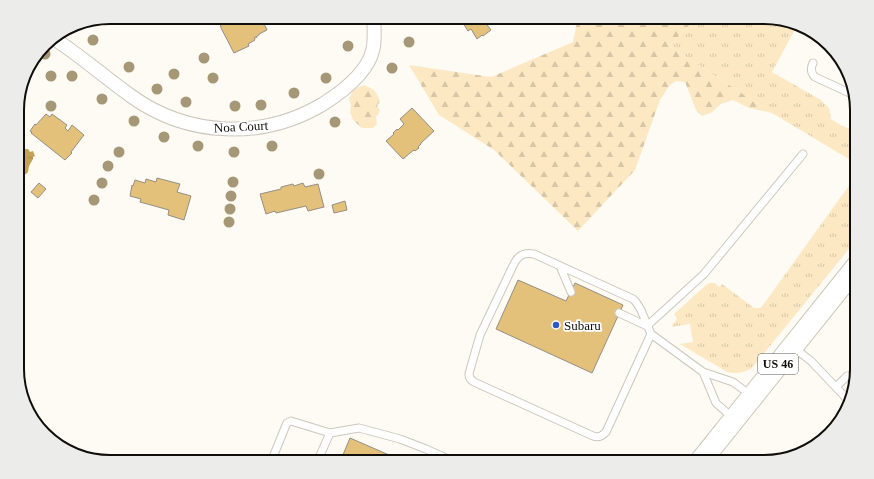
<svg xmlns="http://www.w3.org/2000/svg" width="874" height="479" viewBox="0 0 874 479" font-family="Georgia,serif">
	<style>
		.grass { fill: url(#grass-tufts) }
		.forest { fill: url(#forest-firs) }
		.water { fill: url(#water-ripples) }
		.building { fill: #e3c17a; stroke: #948f85 }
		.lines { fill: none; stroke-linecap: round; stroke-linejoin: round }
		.service-casing { stroke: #ccc7bd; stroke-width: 9 }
		.minor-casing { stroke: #ccc7bd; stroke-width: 15 }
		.primary-casing { stroke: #ccc7bd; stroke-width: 23 }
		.path { stroke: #a8a6a0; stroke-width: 2.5; stroke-dasharray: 1 3; stroke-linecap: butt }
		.service { stroke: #fff; stroke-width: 7 }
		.minor { stroke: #fff; stroke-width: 13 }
		.primary { stroke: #fff; stroke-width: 21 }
		.tree { fill: #a69877 }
		.poi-dot { fill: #2e57c7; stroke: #fff; stroke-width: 1.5 }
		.labels { text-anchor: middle; stroke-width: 3.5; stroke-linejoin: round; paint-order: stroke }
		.shield { fill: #fff; stroke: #585654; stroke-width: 1 }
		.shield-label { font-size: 12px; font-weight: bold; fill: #100e0b }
		.street-label { font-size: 13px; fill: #100e0b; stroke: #fff }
		.poi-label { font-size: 13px; fill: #100e0b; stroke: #fff; text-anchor: start }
		.rim { fill: none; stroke: #100e0b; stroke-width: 2 }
	</style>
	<defs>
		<pattern id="grass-tufts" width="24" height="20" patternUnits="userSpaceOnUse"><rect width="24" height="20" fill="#fce9c4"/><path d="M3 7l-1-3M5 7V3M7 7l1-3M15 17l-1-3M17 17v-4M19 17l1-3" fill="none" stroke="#d7c7a7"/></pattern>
		<pattern id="forest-firs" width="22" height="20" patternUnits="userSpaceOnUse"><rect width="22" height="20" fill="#fce9c4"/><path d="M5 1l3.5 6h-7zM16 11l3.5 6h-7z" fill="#d7c7a7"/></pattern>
		<pattern id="water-ripples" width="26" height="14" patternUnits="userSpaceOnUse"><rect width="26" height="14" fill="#c2a15b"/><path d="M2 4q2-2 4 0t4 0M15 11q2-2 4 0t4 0" fill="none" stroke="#a6894e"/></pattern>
	</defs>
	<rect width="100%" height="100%" fill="#fefbf4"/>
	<path class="grass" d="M697,17H764L797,26L772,72L821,100L829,108L831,119L842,126L857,131V164L772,113L669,46Z
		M853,180H857V239L752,368C744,373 735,374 727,372L680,344L693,342L690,324L671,327L677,319L674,314L706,285L710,283H715L719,287L722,284L754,308H760L763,305Z"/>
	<path class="forest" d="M578,17H697L669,46L772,113L749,108L733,100L721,104L711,113L702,116L696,110L685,82L676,81L669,86L660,100L635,170L578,231L494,150L439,115L409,65L491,77L573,42Z
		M364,85C374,89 376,91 380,101L377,106L380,110L378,115L376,116L377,124L373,128H362L353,120L350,112L351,106L349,99L352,92L357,88Z"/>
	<path class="water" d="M25,149H28L30,152L33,151L35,156L33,157V159L29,166L28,172L26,174L21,175C15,169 18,166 21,160V153Z"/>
	<path class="building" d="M234,17L235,18L237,17H261L267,30L259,34V35L254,38L255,40L248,44L249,46L234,53L221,28V27L220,24Z
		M457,17H486L487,19L484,21L491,30L483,36L482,35L477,39L471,29L468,31L463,23L461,24Z
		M412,108L434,131L421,143V144L418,147L419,148L415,151L414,150L410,153L403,159L386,141L394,134L393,133L397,129L398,130L404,124L400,119Z
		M46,114L50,117L52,114L67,125L65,128L68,131L72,125L84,135L71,152L72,153L65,160L31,133L32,132L30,131L35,124L36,125Z
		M157,178L180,184L177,192L191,196L184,220L168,215L169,210L140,202L141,199L130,196L132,185L133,186L135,180L145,183L146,179L156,182Z
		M39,183L46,189L38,198L31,192Z
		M303,183L305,187L318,184L324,207L308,211L306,206L276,213L275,211L266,214L260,194L281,189V187L293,184L294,186Z
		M345,201L347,210L334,213L332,205Z
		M518,280L566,301L575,283L623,305L592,373L496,329Z
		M350,438L396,458L394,462H340Z"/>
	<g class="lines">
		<defs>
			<path id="service" d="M813,63C810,69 811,73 815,77L854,95
				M560,266L571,292
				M619,313L647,326L704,274L803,154
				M651,334L606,432C602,436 599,438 593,436L474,382C469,379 468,375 470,370L480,335L511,270C516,259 520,251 534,254L633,299L636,302L641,310L651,334L703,372L733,382L752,396
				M793,347L811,361L849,401
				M703,372L716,403L733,418
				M836,387L847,376
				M271,462L286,425L287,423L291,421L330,433L359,428L400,439L426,449L455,462
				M317,462L330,433"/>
			<path id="minor" d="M53,38C80,55 104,77 131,96C188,137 263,140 323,104C342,92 368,73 373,49C375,40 374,30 374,22"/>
			<path id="primary" d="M700,462L857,266"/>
		</defs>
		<use href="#service" class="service-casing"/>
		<use href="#minor" class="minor-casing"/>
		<use href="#primary" class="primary-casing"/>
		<path class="path" d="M256,37L257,39"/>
		<use href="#service" class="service"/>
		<use href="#minor" class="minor"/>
		<use href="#primary" class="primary"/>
	</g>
	<g class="tree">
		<circle cx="93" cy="40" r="5.5"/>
		<circle cx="409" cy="42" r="5.5"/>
		<circle cx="348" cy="46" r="5.5"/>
		<circle cx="45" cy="54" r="5.5"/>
		<circle cx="204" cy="58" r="5.5"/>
		<circle cx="129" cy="67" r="5.5"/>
		<circle cx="392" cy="68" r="5.5"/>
		<circle cx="174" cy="74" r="5.5"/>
		<circle cx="51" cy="76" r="5.5"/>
		<circle cx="72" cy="76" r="5.5"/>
		<circle cx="213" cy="78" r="5.5"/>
		<circle cx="326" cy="78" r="5.5"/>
		<circle cx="157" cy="89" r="5.5"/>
		<circle cx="294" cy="93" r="5.5"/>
		<circle cx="102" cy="99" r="5.5"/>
		<circle cx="186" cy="102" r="5.5"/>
		<circle cx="261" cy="105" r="5.5"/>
		<circle cx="51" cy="106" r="5.5"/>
		<circle cx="235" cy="106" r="5.5"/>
		<circle cx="134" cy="121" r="5.5"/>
		<circle cx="335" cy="122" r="5.5"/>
		<circle cx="164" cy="137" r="5.5"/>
		<circle cx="198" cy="146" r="5.5"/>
		<circle cx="272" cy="146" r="5.5"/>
		<circle cx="119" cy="152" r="5.5"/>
		<circle cx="234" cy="152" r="5.5"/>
		<circle cx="108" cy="166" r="5.5"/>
		<circle cx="319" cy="174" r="5.5"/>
		<circle cx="233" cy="182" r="5.5"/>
		<circle cx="102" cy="183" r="5.5"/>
		<circle cx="231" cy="196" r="5.5"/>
		<circle cx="94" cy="200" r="5.5"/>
		<circle cx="230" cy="209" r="5.5"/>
		<circle cx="229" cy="222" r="5.5"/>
	</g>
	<circle class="poi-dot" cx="556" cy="325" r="4"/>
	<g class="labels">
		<rect class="shield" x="758" y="354" width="40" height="20" rx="3"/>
		<g class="shield-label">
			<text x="778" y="368">US 46</text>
		</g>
		<g class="street-label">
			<text transform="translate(241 126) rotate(-3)" y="5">Noa Court</text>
		</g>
		<g class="poi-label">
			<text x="564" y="330">Subaru</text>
		</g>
	</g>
	<path d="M0 0H874V479H0ZM110 24H764A86 86 0 0 1 850 110V369A86 86 0 0 1 764 455H110A86 86 0 0 1 24 369V110A86 86 0 0 1 110 24Z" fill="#ececeb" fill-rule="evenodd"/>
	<path class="rim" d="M110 24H764A86 86 0 0 1 850 110V369A86 86 0 0 1 764 455H110A86 86 0 0 1 24 369V110A86 86 0 0 1 110 24Z"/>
</svg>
